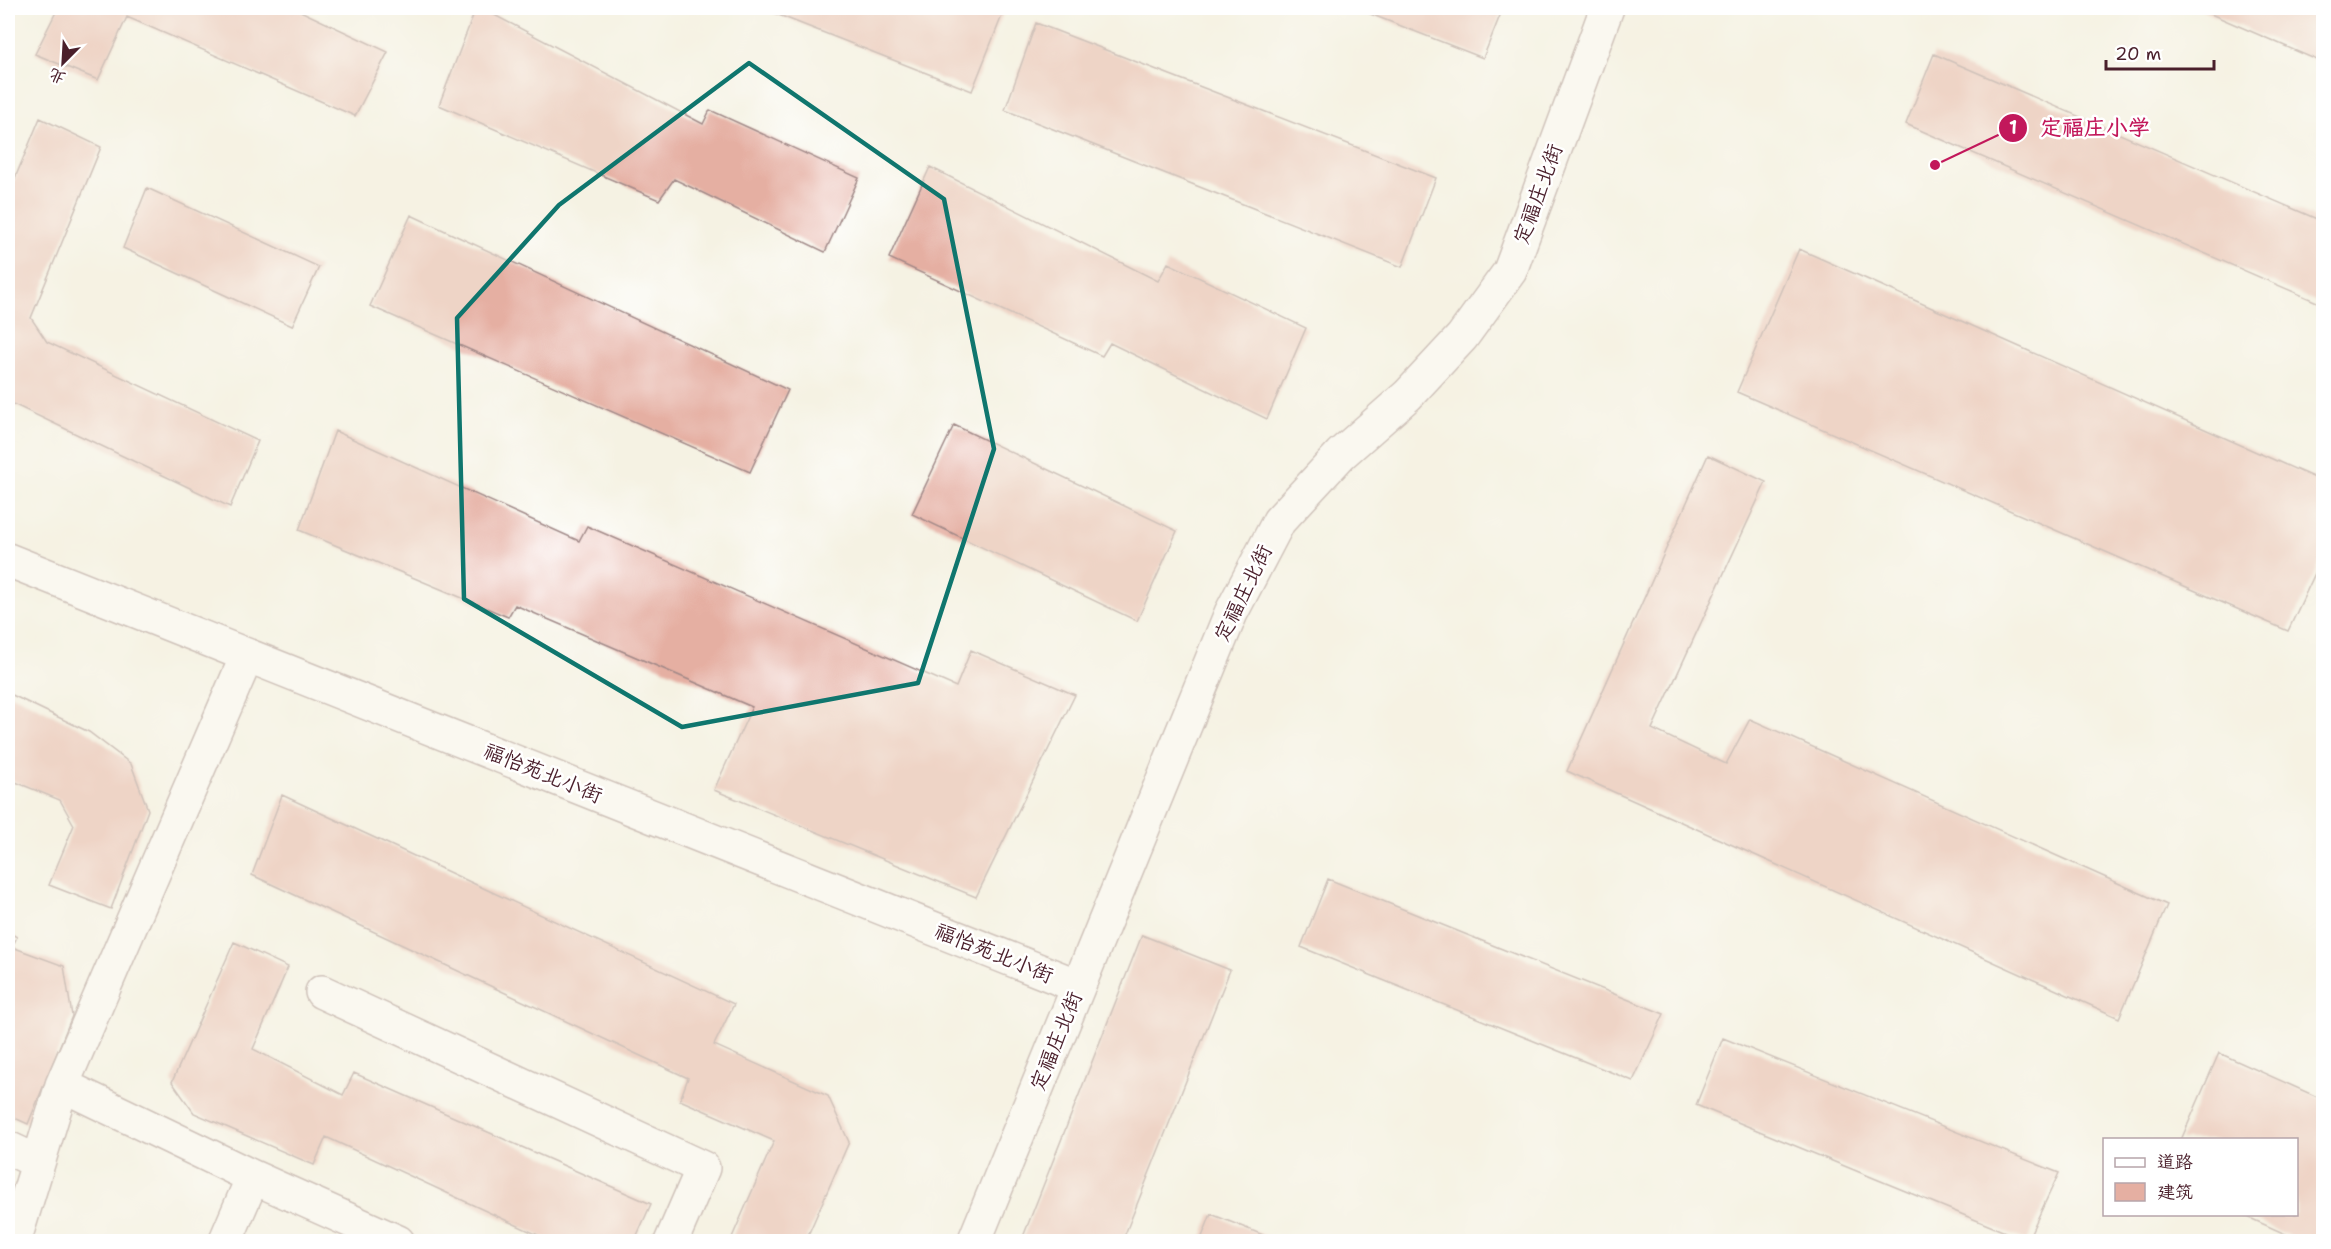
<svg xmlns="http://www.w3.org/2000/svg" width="2331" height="1249" viewBox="0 0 2331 1249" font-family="'Shantell Sans','LXGW WenKai TC',sans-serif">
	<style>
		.building { fill: #e5afa2 }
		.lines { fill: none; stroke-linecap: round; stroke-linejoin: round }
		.minor-casing { stroke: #a08887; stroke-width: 36 }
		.minor { stroke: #fff; stroke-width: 33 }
		.marked { fill: none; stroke: #0f766e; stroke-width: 4.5; stroke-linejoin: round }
		.labels { text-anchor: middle; stroke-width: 5; stroke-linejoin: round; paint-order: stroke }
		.street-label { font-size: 21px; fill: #4a1f2b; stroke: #fff }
		.leader { fill: none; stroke: #c2185b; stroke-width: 2 }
		.callout-dot { fill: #c2185b; stroke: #fff; stroke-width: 2 }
		.mark-label { font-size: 18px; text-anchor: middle; font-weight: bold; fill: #fff }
		.callout-label { font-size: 22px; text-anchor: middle; font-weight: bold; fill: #c2185b; stroke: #fff; stroke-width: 5; stroke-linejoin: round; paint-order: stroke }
	</style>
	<rect width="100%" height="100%" fill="#fff"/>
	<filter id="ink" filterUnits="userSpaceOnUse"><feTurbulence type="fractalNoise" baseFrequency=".0167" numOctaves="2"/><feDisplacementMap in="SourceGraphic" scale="12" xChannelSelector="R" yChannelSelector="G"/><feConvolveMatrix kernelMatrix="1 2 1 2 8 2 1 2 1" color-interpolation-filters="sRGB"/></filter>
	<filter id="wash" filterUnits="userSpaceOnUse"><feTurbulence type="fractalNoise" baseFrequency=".008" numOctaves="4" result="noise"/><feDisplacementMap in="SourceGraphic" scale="24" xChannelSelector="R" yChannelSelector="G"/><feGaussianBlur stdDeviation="1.35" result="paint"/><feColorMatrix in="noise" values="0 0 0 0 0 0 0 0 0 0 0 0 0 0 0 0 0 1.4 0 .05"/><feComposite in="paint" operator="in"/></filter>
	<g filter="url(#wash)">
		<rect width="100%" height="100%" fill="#f5f2e3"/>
		<g id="blocks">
			<path class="building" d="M58,8H294L388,52L355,116L127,17L98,80L35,54Z
				M476,8H481L703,124L710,110L859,178L825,252L674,179L659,200L439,105Z
				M761,8H1005L972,91Z
				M1355,8H1503L1483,58Z
				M2197,8H2324V63Z
				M1036,23L1436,178L1402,267L1005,110Z
				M1934,54L2324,222V305L1906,124Z
				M40,118L101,147L31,318L47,342L258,441L230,507L13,404L8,391V195Z
				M930,167L1158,281L1168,263L1306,328L1267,419L1110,343L1102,356L889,258Z
				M147,188L319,267L292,326L123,248Z
				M411,215L788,390L750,472L370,306Z
				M1799,249L2324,482V554L2288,631L1737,392Z
				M954,425L1177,531L1137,621L912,514Z
				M335,431L579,541L587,526L956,687L971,650L1075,695L976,897L714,790L752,707L515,605L508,617L299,530Z
				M1708,455L1766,482L1652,729L1726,764L1750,719L2167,905L2119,1018L1567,771Z
				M8,693L89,732L131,764L148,810L111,909L49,885L74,825L60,800L8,779Z
				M282,795L734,1004L714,1045L828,1096L849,1142L805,1242H730L774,1141L680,1100L688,1078L252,875Z
				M1328,879L1664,1014L1633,1081L1301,947Z
				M8,932L17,937L12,947L64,966L72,1016L28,1124L8,1115Z
				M1142,935L1230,970L1122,1242H1021Z
				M234,942L288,967L253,1049L343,1095L354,1073L651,1204L634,1242H553L326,1137L314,1165L194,1113L172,1082Z
				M1723,1038L2059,1173L2027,1241L1696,1105Z
				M2219,1053L2324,1100L2323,1242H2303L2241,1214H2296V1140H2181Z
				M1211,1214L1278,1241V1242H1200Z"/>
		</g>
	</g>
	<g filter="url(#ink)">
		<use href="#blocks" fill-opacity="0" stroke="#a08887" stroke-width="1.5"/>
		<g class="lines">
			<defs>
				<path id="minor" d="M8,560L1078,986
					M322,992L703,1168L671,1242
					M62,1085L253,1177L225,1242
					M8,1148L38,1162
					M253,1177L398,1242
					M14,1242L62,1085L247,656
					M974,1242L1231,613L1279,521L1341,454L1408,395L1462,337L1510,271L1607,8"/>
			</defs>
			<use href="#minor" class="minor-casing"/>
			<use href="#minor" class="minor"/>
		</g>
	</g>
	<path d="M0 0H2331V1249H0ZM749,63L944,199L994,449L918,683L682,727L464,599L457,318L559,205Z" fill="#f5f2e3" fill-opacity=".55" fill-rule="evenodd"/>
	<path class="marked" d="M749,63L944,199L994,449L918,683L682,727L464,599L457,318L559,205Z"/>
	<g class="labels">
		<g class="street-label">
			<text transform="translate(1538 194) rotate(-70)" y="7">定福庄北街</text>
			<text transform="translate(1243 593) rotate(-64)" y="7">定福庄北街</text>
			<text transform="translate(543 773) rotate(22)" y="7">福怡苑北小街</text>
			<text transform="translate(994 953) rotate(22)" y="7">福怡苑北小街</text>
			<text transform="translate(1056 1041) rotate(-68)" y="7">定福庄北街</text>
		</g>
	</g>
	<path class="leader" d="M1935 165L2013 128"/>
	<g class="callout-dot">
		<circle cx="1935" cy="165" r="6"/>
		<circle cx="2013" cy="128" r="15"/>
	</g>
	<g class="mark-label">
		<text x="2013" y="134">1</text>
	</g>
	<g class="callout-label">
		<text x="2095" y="135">定福庄小学</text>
	</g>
	<rect width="2331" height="1249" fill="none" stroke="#fff" stroke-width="30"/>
	<rect x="2103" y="1138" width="195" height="78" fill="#ffffff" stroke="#b7a5aa" stroke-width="1.5"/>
	<rect x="2115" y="1158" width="30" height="9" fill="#ffffff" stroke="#b7a5aa" stroke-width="1.5"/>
	<text x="2157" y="1168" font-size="18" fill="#4a1f2b">道路</text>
	<rect x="2115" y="1183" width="30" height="18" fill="#e5afa2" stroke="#b7a5aa" stroke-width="1.5"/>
	<text x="2157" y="1198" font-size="18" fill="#4a1f2b">建筑</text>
	<g transform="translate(63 63) rotate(204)" stroke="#ffffff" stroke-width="4.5" paint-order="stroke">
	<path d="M0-4.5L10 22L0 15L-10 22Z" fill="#4a1f2b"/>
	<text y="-9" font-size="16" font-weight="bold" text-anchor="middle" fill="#4a1f2b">北</text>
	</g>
	<path d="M2106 60v9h108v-9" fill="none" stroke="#4a1f2b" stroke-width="3"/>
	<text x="2115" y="60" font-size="18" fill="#4a1f2b" stroke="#ffffff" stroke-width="4.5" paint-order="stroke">20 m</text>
</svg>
